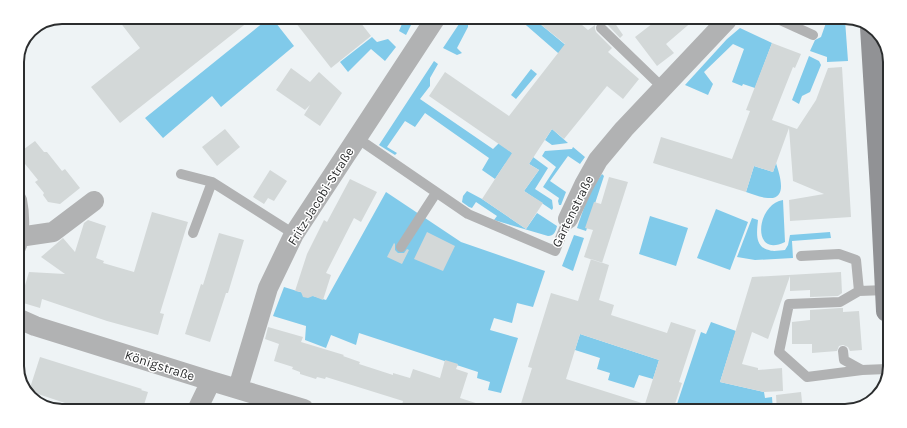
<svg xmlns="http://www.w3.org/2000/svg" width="907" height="428" viewBox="0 0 907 428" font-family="Karla,sans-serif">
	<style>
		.green { fill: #80caea }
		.building { fill: #d3d8d8; fill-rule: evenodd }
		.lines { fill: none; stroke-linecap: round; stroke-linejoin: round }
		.service { stroke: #b1b2b3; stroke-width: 10 }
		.minor { stroke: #b1b2b3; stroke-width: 20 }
		.secondary { stroke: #919295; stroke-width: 22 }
		.labels { text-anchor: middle; stroke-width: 3; stroke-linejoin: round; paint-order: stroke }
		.street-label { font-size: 13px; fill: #2b2d2e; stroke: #fff }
		.rim { fill: none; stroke: #2b2d2e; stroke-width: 2 }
	</style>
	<rect width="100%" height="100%" fill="#eef3f5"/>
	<path class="green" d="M269,18H272L294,46L221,107L212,96L163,138L145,118Z
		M404,19H413V21L406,35L399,31Z
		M519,19H534L580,57L573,66Z
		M827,20H845L848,61L827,62V57L810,51L815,40L821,37Z
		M461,21L468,25V27L457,48L462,53L457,55L443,48Z
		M740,28L772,43L755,88L743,84L742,86L732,82L744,49L733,44L704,72L713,84L708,95L685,85L727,39Z
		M372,37L377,42L388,39L396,47L385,61L371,49L348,72L340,62Z
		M809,56L819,61L821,65L810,92L802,96L799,104L792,100Z
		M434,61L438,64L430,78V86L420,99L493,149L499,143L515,155L505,164L495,179L482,170L489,158L425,113L415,127L405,121L387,147L397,153L395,155L379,145Z
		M531,69L537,74L516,99L511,95Z
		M552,129L568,143L552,145L545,140Z
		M573,147L585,157L580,164L568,156L550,181L566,192L561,205H559L558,201L559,198L543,187L556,167L542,156L545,151L572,149Z
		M533,157L548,168L535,189L552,200L553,208L552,210L524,191L539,170L529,164Z
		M776,163C779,173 789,200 768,198C761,198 753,194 746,192L754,166L773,172Z
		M602,174L604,176L586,231L577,228C583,210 590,189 602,174Z
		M467,191L482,199L526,229L537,213L557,226C556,231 554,236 548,236L494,220L497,216L476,202L472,208L469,207L462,202L463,196Z
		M386,192L461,242L545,271L533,307L517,303L512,323L494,318L490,330L518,338L501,393L488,390L490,382L477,378L478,372L359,333L356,345L331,335L326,348L305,340L306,326L273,316L284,287L326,300Z
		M783,200L785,242C751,259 756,204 783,200Z
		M716,209L748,222L730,270L697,258Z
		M650,216L688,228L676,266L639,254Z
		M752,218L758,220C757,231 754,247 769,250C773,252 781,250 785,250L788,245L790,235L830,232L831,238L792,241L793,258L755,260L737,257Z
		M574,235L584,238L573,271L562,266Z
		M711,322L736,331L720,382L764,392L765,398L772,397L773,411L675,410L701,332L706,334Z
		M580,334L659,360L653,379L639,375L634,388L608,380L610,373L597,369L600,358L575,350Z"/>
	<path class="building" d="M116,17H147L253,18L120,123L91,87L140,48Z
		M292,18H357L371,36L331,68Z
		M534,19H575L588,30L595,25V29L596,32L612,48L608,52L639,79L623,99L607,86L564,139L552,129L529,164L539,170L524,191L543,203L526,229L482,199L512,153L429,96L445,72L509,116L565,44Z
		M604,19H612L623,35L620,38L606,23L600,22Z
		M657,20H694L666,44L674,53L657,66L635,37Z
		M772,43L801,54L795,68L793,67L772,120L797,129L816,100L828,68L842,67L851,217L790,221L789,200L824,194L793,181L789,128L773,172L754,166L746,192L653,163L661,137L732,159L750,111L746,110Z
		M291,68L310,82L319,72L342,93L320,126L304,115L310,105L305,110L276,90Z
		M225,129L240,147L217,166L202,147Z
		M35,141L44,152H47L62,171L65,169L80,188L60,204L48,202L43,195L44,193L35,182L38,180L21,159L24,157L20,152Z
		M270,170L287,181L274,201L268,198L264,204L253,197Z
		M609,177L628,182L602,263L584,257L593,230L585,228L594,202L601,204Z
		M350,179L377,192L361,222L354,218L326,273L331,275L323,300L313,296L308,298L303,297L301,292L295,291L307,254L324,220L327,222Z
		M152,212L188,222L160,313L164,314L158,335L107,321L42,299L40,308L20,302L29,272L65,274L41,257L63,238L75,252L84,223L88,220L106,226L96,258L104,261L103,263L134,272Z
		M427,232L455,246L443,271L414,259Z
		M219,233L244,240L228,293H226L210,342L185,334L201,284L203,285Z
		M394,243L395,244V250L398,253H404L407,249L409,250L402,264L387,257Z
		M591,259L609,265L599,300L614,305L611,315L667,333L671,322L696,330L679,382L682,383L673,410H519L532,368L528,367L551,293L578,301ZM580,334L659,360L645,404L566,379Z
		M841,272L842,293L838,296L810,297V290L790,291V276L768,339L752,332L742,364L758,368V370L782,368L783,391L764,392L720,382L752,277Z
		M840,308H843V312L859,311L862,350L850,351L848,347L843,345L839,346L837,351L812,353V344H792V322L810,320V310Z
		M268,327L303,337L301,342L344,355L343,356L360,362L359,364L393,375V373L410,378L413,369L440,378L445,360L458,364L456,369L468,373L460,398L485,406L484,409H401L403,401L326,377L325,379L317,377L316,379L300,374V372L292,369L293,367L274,361L279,344L265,339Z
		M40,357L142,389L141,390L148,392L143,408H80L29,391Z
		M801,392L803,411H777L776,395Z"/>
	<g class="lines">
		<path class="service" d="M780,20L813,35
			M601,28L663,88
			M357,138L468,214L555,251L568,219
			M181,174L212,182L294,234
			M193,233L212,182
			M401,247L436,193
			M801,256L839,254L856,260L859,291
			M843,351L844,360L862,370L887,369
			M862,370L807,377L779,352L789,304L840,302L859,291L886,290"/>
		<path class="minor" d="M17,200C20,215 20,230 17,245
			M568,219L584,185L598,160L624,129L727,20
			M19,237L53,232L94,201
			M17,318L35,326L211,381L304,409
			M238,388L268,288L294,234L435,19
			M198,408L211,381"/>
		<path class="secondary" d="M871,27L881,189L887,311"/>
	</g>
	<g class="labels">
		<g class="street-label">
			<text transform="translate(320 196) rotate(-58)" y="5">Fritz-Jacobi-Straße</text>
			<text transform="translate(572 211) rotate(-64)" y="5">Gartenstraße</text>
			<text transform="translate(160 365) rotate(18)" y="5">Königstraße</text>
		</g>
	</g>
	<path d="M0 0H907V428H0ZM62 24H845A38 38 0 0 1 883 62V366A38 38 0 0 1 845 404H62A38 38 0 0 1 24 366V62A38 38 0 0 1 62 24Z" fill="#fff" fill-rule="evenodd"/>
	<path class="rim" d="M62 24H845A38 38 0 0 1 883 62V366A38 38 0 0 1 845 404H62A38 38 0 0 1 24 366V62A38 38 0 0 1 62 24Z"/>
</svg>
